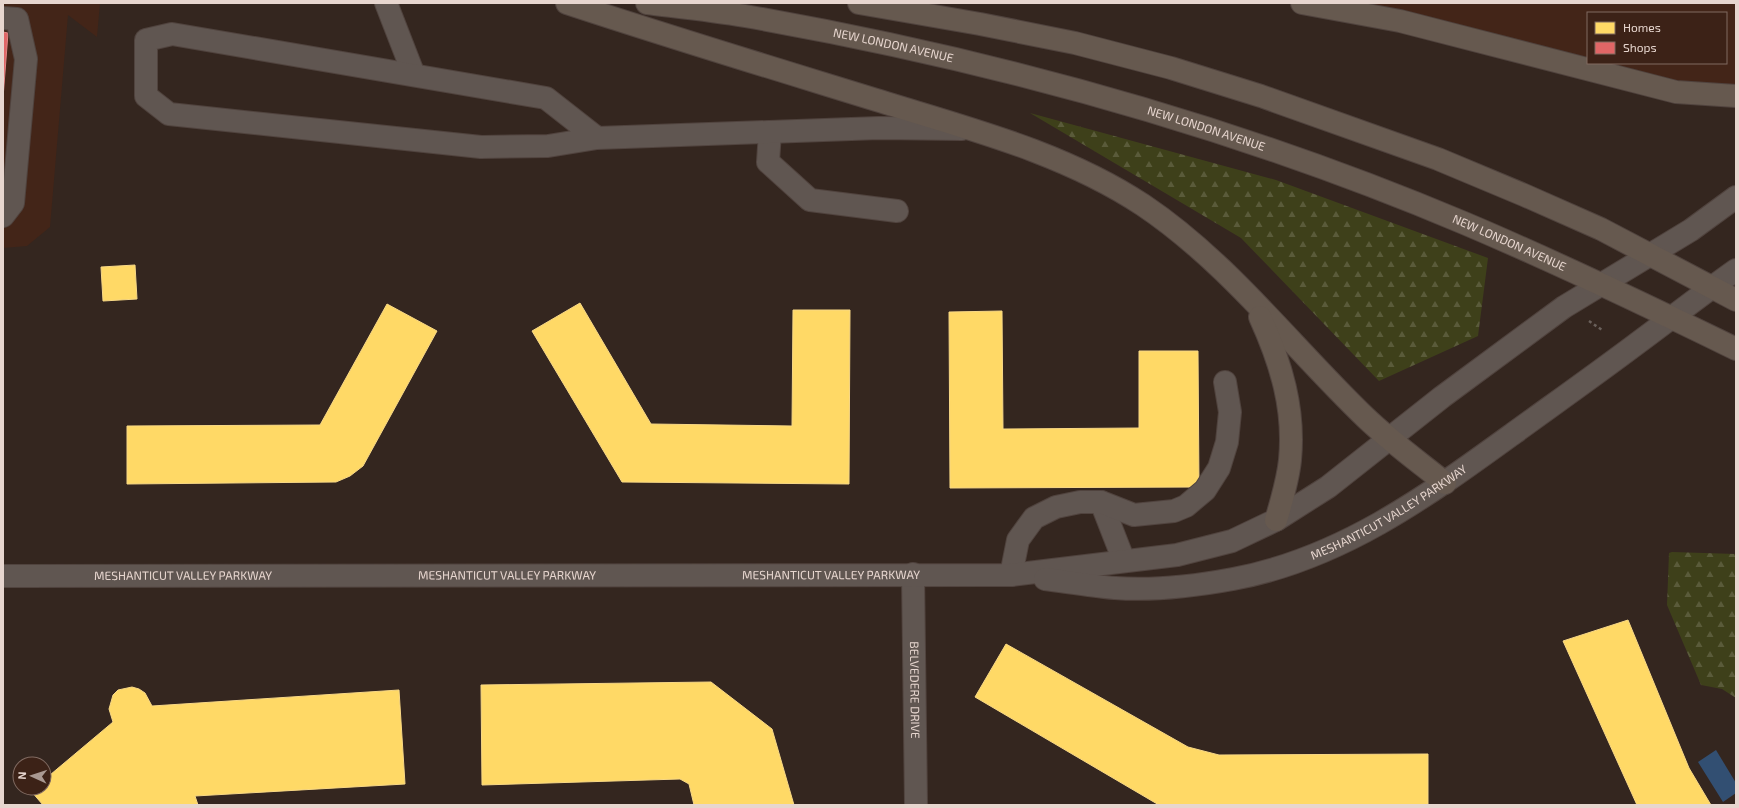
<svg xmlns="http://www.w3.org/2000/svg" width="1739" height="808" viewBox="0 0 1739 808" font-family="'Exo 2',sans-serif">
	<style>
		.built { fill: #432518; fill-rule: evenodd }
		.forest { fill: url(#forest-firs) }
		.water { fill: #324f72 }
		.homes { fill: #ffd966; stroke: #f8d886 }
		.shops { fill: #e06666; stroke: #e28886 }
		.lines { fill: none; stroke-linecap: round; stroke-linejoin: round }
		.minor-casing { stroke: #50433e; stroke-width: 24 }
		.major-casing { stroke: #50433e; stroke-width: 24 }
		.path { stroke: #6a605b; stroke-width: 2.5; stroke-dasharray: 3 3; stroke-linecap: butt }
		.minor { stroke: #605651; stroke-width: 22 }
		.major { stroke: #66594f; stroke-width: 22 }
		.labels { text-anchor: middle; stroke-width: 4; stroke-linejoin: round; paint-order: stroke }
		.street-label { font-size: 12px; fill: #e7d6cf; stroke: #3c2217 }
	</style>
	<defs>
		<pattern id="forest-firs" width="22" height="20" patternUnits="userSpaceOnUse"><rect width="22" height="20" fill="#3e401a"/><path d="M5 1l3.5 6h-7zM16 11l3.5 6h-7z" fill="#5a5b3a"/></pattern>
	</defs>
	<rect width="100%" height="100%" fill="#34261f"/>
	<path class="built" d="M3,3H100L97,37L68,15L50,227L27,246L3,248Z
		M1331,3H1736V94L1727,95L1630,79L1525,48L1418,20ZM1588,13H1726V63H1588Z"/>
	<path class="forest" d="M1030,113L1276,180L1488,258L1478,336L1379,381L1241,238Z
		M1672,552L1736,554V698L1722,689L1701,685L1667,605L1669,553Z"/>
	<path class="water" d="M1716,750L1736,783V793L1723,802L1698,762Z"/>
	<path class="homes" d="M135,265L137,299L103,301L101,267Z
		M580,303L651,424L792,426L793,310H850L849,484L622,482L532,331Z
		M387,304L437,331L363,466L350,476L336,482L127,484V426L320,425Z
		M1002,311L1003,429L1139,428V351H1198L1199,487L950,488L949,312Z
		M1628,620L1689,768L1711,805H1637L1563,641Z
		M1006,644L1188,747L1219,755L1428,754V805H1159L975,697Z
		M711,682L772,729L794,805H694L689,784L680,779L482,785L481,685Z
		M132,687L139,689L145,693L152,706L399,690L405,784L195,796L198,805H43L31,791L34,788H44V780L113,722L109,709L113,695L118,690Z"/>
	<path class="shops" d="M3,32L8,33L3,98Z"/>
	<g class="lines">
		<defs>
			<g id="minor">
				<path d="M386,3L414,75"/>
				<path d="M3,18L17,19L26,59L13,203L3,216"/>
				<path d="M770,132L768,162L810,200L897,211"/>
				<path d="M597,138L546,98L172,34L146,40V96L169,114L481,147L548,146L597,138L879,128L962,129"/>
				<path d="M1101,502L1124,561"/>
				<path id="s1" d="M913,574L916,805"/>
				<path d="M1011,575L1018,540L1034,518L1056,507L1080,502H1101L1134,515L1174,511L1186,506L1205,490L1219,468L1227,442L1230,412L1225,382"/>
				<path id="s2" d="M3,576L1011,575L1177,555L1232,541L1276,520L1328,487L1442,397L1564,307L1691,230L1736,197"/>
				<path id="s3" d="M1045,579C1068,582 1092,586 1115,588C1154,591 1195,586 1233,579C1341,559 1427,496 1514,433C1554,404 1595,375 1635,345C1669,320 1702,294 1736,270"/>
			</g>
			<g id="major">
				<path d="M567,3C673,38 779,70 886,103C974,130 1066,154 1143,205C1228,262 1292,347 1366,418C1390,441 1419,462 1445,483"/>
				<path id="s4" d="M647,3C680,7 712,10 745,16C990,59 1234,126 1464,223C1556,262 1646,305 1736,349"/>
				<path d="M859,3L980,24L1075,43L1171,68L1261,96L1438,159L1524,195L1601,229L1736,300"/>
				<path d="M1302,3L1400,21L1676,92L1736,96"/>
				<path d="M1260,317C1281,363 1295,409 1290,460C1288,480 1282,500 1276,520"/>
			</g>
		</defs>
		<use href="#minor" class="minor-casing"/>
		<use href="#major" class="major-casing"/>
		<path class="path" d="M1589,321L1602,330"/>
		<use href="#minor" class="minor"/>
		<use href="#major" class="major"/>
	</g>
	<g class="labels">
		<g class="street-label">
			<text dy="4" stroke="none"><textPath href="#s4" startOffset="250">NEW LONDON AVENUE</textPath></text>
			<text dy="4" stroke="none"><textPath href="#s4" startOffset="574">NEW LONDON AVENUE</textPath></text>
			<text dy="4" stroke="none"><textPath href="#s4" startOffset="898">NEW LONDON AVENUE</textPath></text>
			<text dy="4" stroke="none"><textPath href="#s3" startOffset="360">MESHANTICUT VALLEY PARKWAY</textPath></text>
			<text dy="4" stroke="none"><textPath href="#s2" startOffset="504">MESHANTICUT VALLEY PARKWAY</textPath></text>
			<text dy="4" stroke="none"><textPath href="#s2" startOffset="828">MESHANTICUT VALLEY PARKWAY</textPath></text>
			<text dy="4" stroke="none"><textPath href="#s2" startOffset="180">MESHANTICUT VALLEY PARKWAY</textPath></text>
			<text dy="4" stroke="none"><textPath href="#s1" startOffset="116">BELVEDERE DRIVE</textPath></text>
		</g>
	</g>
	<rect width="1739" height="808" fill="none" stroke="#e7d6cf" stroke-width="8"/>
	<rect x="1587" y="12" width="140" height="52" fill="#3c2217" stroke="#806a61"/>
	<rect x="1595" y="22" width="20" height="12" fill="#ffd966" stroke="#806a61"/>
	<text x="1623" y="32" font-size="12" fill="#e7d6cf">Homes</text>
	<rect x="1595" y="42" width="20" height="12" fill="#e06666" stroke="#806a61"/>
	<text x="1623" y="52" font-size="12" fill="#e7d6cf">Shops</text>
	<g transform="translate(32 776) rotate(273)"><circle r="19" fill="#3c2217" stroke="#806a61"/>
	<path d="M0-3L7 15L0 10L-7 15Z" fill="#a89891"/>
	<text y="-6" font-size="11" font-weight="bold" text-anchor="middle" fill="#e7d6cf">N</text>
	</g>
</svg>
